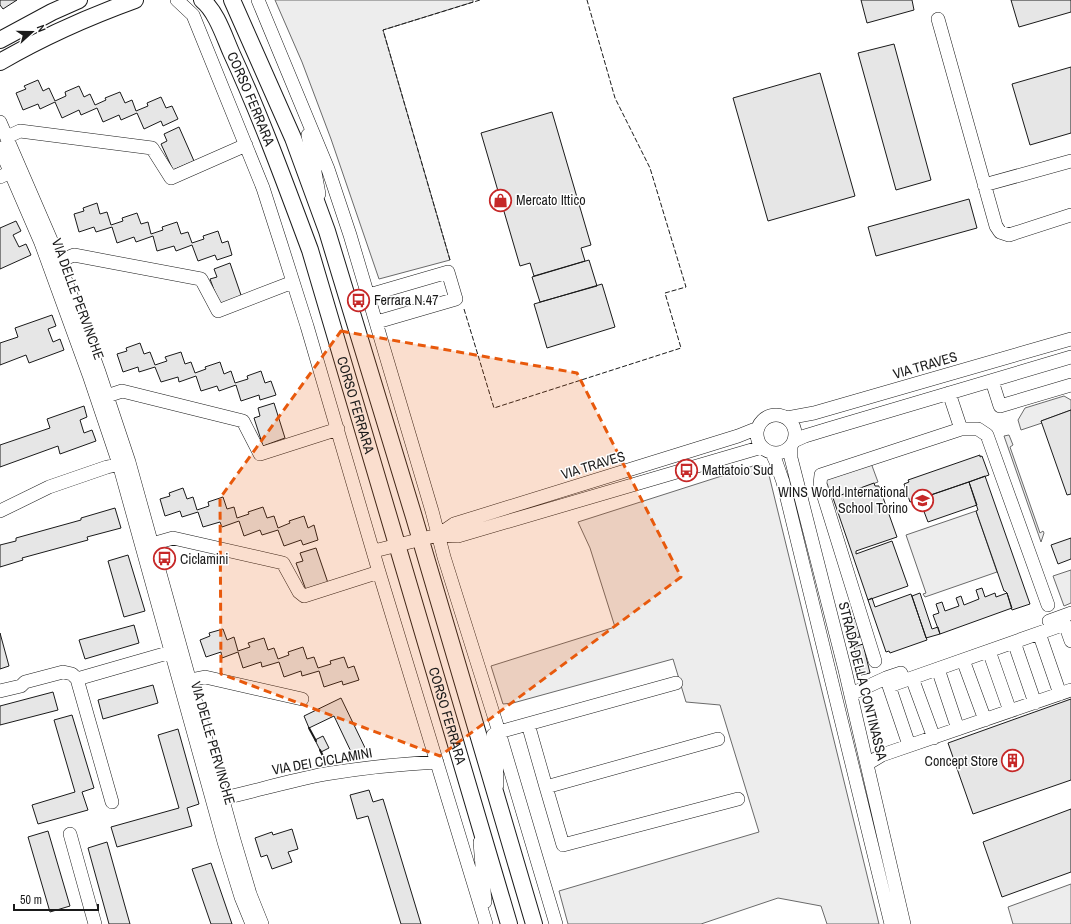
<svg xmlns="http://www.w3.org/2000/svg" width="1071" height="924" viewBox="0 0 1071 924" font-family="'Archivo Narrow',sans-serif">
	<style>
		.green { fill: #ededed; stroke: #6a6a6a }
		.building { fill: #e6e6e6; stroke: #1a1a1a }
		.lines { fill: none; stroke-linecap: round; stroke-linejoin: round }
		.minor-casing { stroke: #1a1a1a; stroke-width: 14 }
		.major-casing { stroke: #1a1a1a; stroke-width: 18 }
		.minor { stroke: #fff; stroke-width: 13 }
		.major { stroke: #fff; stroke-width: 16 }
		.fence { stroke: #1a1a1a; stroke-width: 1; stroke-dasharray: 5 2; stroke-linecap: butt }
		.wall { stroke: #1a1a1a; stroke-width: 2 }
		.marked { fill: #e8590c; fill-opacity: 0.2; stroke: #e8590c; stroke-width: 3; stroke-dasharray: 8 5; stroke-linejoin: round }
		.labels { text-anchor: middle; stroke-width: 3; stroke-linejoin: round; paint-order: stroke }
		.street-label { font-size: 14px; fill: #1a1a1a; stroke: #fff }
		.poi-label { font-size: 14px; fill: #1a1a1a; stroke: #fff; text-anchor: start }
	</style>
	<rect width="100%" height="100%" fill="#fff"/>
	<path class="green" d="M275,0H473V2L383,30L450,260L379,279L331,139L302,62Z
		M1064,396L1071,400V410L1041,421L1042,423L1021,430L1018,420L1025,408Z
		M1009,435L1013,445L1010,447L1040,533L1043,531L1044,533L1041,542L1004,436Z
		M871,463L878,482L833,498L826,481L827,476Z
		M756,465L766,467L768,471L879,924H827L821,906L778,898L701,924H568L559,891L759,832L720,705L686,702L673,659L513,703L503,704L491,666L615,627L590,548L578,522Z
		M976,511L997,572L925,597L923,594L926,593L906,535Z
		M1071,570V603L1064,606L1053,576Z
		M1071,884V924H1013L1008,907Z"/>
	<path class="building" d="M0,0H17L3,9L0,5Z
		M861,0H912L914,10L867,23Z
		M1011,0H1071V12L1019,27Z
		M894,44L931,180L896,190L858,53Z
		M1071,67V133L1030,145L1012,84Z
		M820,73L855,196L768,221L733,98Z
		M38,80L43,91L49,88L55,101L66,96L65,92L79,86L84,97L90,94L95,105L106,100L105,98L120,92L125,103L132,100L136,111L148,106L147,103L161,97L166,108L172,106L178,119L163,126L161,121L144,129L137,113L121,120L119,115L103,122L97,108L81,115L79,110L62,118L55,102L40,109L38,104L23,110L16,93L26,89L24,86Z
		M552,112L591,245L581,248L585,261L534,276L530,263L520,266L481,133Z
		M179,127L194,161L173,170L161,144L167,141L164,134Z
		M969,199L977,228L876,256L868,227Z
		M97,203L100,214L107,212L111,225L123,221L122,218L137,213L141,224L148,222L151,234L163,230L162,227L177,222L181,234L188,232L192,243L204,239L203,236L218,231L222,243L228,241L232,255L217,260L215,255L198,261L192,245L176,251L174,246L157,251L153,236L136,242L134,237L117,243L112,227L96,232L94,227L79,232L74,214L84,211L83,208Z
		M16,221L21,231L13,235L19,247L26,244L31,255L0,269V228Z
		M589,260L597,286L540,302L532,277Z
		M230,263L242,298L220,306L210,279L217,277L214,269Z
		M602,284L615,327L547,348L534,304Z
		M52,315L56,326L48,329L53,342L60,339L64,350L29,363L26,355L0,365V343L18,337L15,328Z
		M140,343L144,354L150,352L155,365L167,361L165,357L181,352L185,364L191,362L195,373L206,369L205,367L220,362L224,374L231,371L235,383L248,379L247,376L261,371L265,383L271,381L276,395L260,400L259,395L241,401L236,385L219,391L217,386L201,391L196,376L179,382L178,377L161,382L155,367L139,372L138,367L123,372L117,354L127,351L126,348Z
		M274,403L285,438L263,446L254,418L260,416L258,408Z
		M84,406L87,417L80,420L84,433L92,430L96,441L60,454L58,446L0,467V445L50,428L47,419Z
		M1071,410V494L1067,495L1041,421Z
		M980,455V457L982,456L989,475L910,502L904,484L909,482L908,480Z
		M985,476L1030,604L1012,610L1007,593L1005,591H1004L976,511L978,510L969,482Z
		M969,482L977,505L928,522L920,501L932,497L931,495Z
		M874,483L875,486H879L897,537L856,551V554L892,541L908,586L868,600L833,498Z
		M183,488L187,499L193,497L197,510L209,506L208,502L223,497L227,509L234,507L237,518L249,514L248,512L263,507L267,518L274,516L278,528L290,523L289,521L304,516L308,528L314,525L318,540L303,545L301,540L284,546L278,530L262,535L260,530L244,536L239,521L222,527L220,522L203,527L198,512L182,517L180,511L165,516L160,499L170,496L169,493Z
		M115,508L121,528L87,537L88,540L22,558L23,560L0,567V545L16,541V538L81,520V518Z
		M1071,538V559L1058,564L1051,545Z
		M316,548L328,583L306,590L296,563L303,561L300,553Z
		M128,555L145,611L124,617L108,561Z
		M982,588L985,597L995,593L996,597L1007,593L1012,608L940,634L933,615L939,613L936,604L942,602L945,611L959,606L956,598L961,596L964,605L979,599L976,590Z
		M920,593L932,629L938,627L940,634L926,638L912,596Z
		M911,594L927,640L890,653L889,651L886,652L868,600L872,598L875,607Z
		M856,618L860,637L853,638L849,620Z
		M134,625L139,643L85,659L79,640Z
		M223,629L227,640L234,637L238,651L250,647L248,643L264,638L268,650L274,648L278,659L289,655L288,652L303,647L307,659L314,657L318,668L331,664L330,661L344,657L348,668L354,666L359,680L343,685L342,681L324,687L319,671L302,676L301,671L284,677L279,662L262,667L261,662L243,668L238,652L222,658L221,652L206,657L200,640L210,636L209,633Z
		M0,633L9,666L0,669Z
		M863,644L870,673L861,675L854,647Z
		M153,685L158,703L103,719L98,700Z
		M53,692L58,710L0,725V706Z
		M341,698L368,754L355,760L334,716L309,728L304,716Z
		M1071,699V780L973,814L948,743Z
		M72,715L94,788L82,792L88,810L38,824L32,805L75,792L54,720Z
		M178,729L199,804L187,808L192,826L117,847L111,827L179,808L158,735Z
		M323,736L329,748L321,752L315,740Z
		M369,790L373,802L383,799L421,924H401L368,816L357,819L350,795Z
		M1071,809V872L1002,897L983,842Z
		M292,829L298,849L288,852L292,862L272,869L267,855L261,857L255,838L272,832L273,835Z
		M48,831L70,906L50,912L28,837Z
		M107,842L130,924H109L88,848Z
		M211,863L232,924H211L192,869Z"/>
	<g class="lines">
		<defs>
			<path id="minor" d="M177,0L193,15L263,188L281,244L307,326L379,572L486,924
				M258,0L328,169L350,235L432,511L444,557L499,732L556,924
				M938,19L996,226L1000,232L1009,235L1071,215
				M0,122L51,240L99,372L129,462L234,840L250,894L262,924
				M308,135L319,194
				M7,137L20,131L152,148L171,178L246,145
				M0,148L41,243L89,375L119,464L224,842L241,897L252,924
				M0,177L11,172
				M984,185L1071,161
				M59,261L74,255L201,279L218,311L293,282
				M369,295L448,272L456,299L377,322
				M992,381L1000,406L1071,385
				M949,393L961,429H978L987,435L1048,605
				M107,396L122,391L243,421L260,454L338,429
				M757 434a19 19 0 1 1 38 0a19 19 0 1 1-38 0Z
				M787,418L814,413L1071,339
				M794,441L805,436L828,429L1071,357
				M791,447V458L845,670L904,924
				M772,453L776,462L783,482L891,924
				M0,511L49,487L107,467L126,463
				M438,535L458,536L762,447
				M152,544L173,538L283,563L299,592L304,596L379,572
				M374,551L438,535L454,524L738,436L758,428
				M1049,621L1071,613
				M1039,633L1060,694
				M1014,642L1035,703
				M989,651L1010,711
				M963,660L985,720
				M875,661L820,484L821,475L961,429
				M938,669L958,729
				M912,678L934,738
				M77,679L178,650
				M190,680L205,677L302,699
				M0,691L21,686L25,682L63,672L72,674L77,679L112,802
				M851,694L886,678L901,673
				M528,724L546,787L718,739
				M499,732L676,683
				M493,735L496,754L497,785
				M909,745L889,686L1065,624L1071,641
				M867,764L882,755L1071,690
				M546,787L563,845L738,799
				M215,800C252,792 288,781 325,774C362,768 400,764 437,762
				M70,834L95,924
				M480,842L485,902"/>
			<g id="major">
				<path id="s1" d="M202,0C216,11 224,36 231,52C261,117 285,183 310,250L509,924"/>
				<path d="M232,0L293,138L327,231L414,517L534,924"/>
				<path d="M0,40L52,12L79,0"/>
				<path d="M0,62C43,37 88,17 135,0"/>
			</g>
		</defs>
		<use href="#minor" class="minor-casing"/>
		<use href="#major" class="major-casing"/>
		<use href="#minor" class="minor"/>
		<use href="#major" class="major"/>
		<path class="fence" d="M450,260L383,30L480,0
			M464,309L494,408L681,348L665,293L686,287L650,168L615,98L587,0
			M324,758L337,759"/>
		<path class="wall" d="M309,728L316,741
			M320,750L324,758"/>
	</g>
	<path class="marked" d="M341,331L577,373L681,577L440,756L221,674L220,498Z"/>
	<defs>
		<symbol id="shop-ring" viewBox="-11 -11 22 22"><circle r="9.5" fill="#fff" stroke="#c62828" stroke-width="1.5"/><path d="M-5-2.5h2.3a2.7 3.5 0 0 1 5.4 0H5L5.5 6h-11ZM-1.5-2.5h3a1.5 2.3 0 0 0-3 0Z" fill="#c62828"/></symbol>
		<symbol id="bus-ring" viewBox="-11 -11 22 22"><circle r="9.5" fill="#fff" stroke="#c62828" stroke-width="1.5"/><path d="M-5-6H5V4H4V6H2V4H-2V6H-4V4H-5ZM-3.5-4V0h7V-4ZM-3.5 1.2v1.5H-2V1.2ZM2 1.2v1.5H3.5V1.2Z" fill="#c62828"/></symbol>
		<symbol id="school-ring" viewBox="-11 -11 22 22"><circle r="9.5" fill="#fff" stroke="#c62828" stroke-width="1.5"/><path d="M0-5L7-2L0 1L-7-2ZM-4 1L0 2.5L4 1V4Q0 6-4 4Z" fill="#c62828"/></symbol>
		<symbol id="building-ring" viewBox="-11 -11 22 22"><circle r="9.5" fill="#fff" stroke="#c62828" stroke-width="1.5"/><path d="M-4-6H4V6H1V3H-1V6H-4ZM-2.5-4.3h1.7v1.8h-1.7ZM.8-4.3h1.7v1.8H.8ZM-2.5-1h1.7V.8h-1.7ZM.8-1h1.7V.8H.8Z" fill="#c62828"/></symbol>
	</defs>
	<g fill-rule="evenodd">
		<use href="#shop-ring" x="488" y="188" width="25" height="25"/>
		<use href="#bus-ring" x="346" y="288" width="25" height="25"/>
		<use href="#bus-ring" x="674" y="458" width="25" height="25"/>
		<use href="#school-ring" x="910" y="488" width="25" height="25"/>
		<use href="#bus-ring" x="152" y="546" width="25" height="25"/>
		<use href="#building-ring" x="1000" y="748" width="25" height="25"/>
	</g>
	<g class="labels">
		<g class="street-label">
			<text dy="5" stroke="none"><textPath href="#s1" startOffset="111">CORSO FERRARA</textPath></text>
			<text transform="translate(78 299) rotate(70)" y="5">VIA DELLE PERVINCHE</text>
			<text transform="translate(925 365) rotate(-16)" y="5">VIA TRAVES</text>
			<text dy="5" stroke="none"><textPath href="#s1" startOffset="435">CORSO FERRARA</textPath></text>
			<text transform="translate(593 465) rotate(-17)" y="5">VIA TRAVES</text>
			<text transform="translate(863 681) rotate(76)" y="5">STRADA DELLA CONTINASSA</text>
			<text dy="5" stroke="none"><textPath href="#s1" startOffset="759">CORSO FERRARA</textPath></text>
			<text transform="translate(213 743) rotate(74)" y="5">VIA DELLE PERVINCHE</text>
			<text transform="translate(322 761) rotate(-10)" y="5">VIA DEI CICLAMINI</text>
		</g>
		<g class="poi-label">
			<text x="516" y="205">Mercato Ittico</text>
			<text x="374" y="305">Ferrara N.47</text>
			<text x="702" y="475">Mattatoio Sud</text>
			<text x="908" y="497" text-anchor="end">WINS World International<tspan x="908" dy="16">School Torino</tspan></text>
			<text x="180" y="564">Ciclamini</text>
			<text x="998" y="766" text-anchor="end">Concept Store</text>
		</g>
	</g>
	<g transform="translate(32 32) rotate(69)" stroke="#ffffff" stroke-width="3" paint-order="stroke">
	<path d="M0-3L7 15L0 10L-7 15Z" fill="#1a1a1a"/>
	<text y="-6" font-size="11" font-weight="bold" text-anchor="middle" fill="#1a1a1a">N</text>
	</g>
	<path d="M14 904v6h84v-6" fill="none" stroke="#1a1a1a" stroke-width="2"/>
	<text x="20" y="904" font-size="12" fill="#1a1a1a" stroke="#ffffff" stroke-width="3" paint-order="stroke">50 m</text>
</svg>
